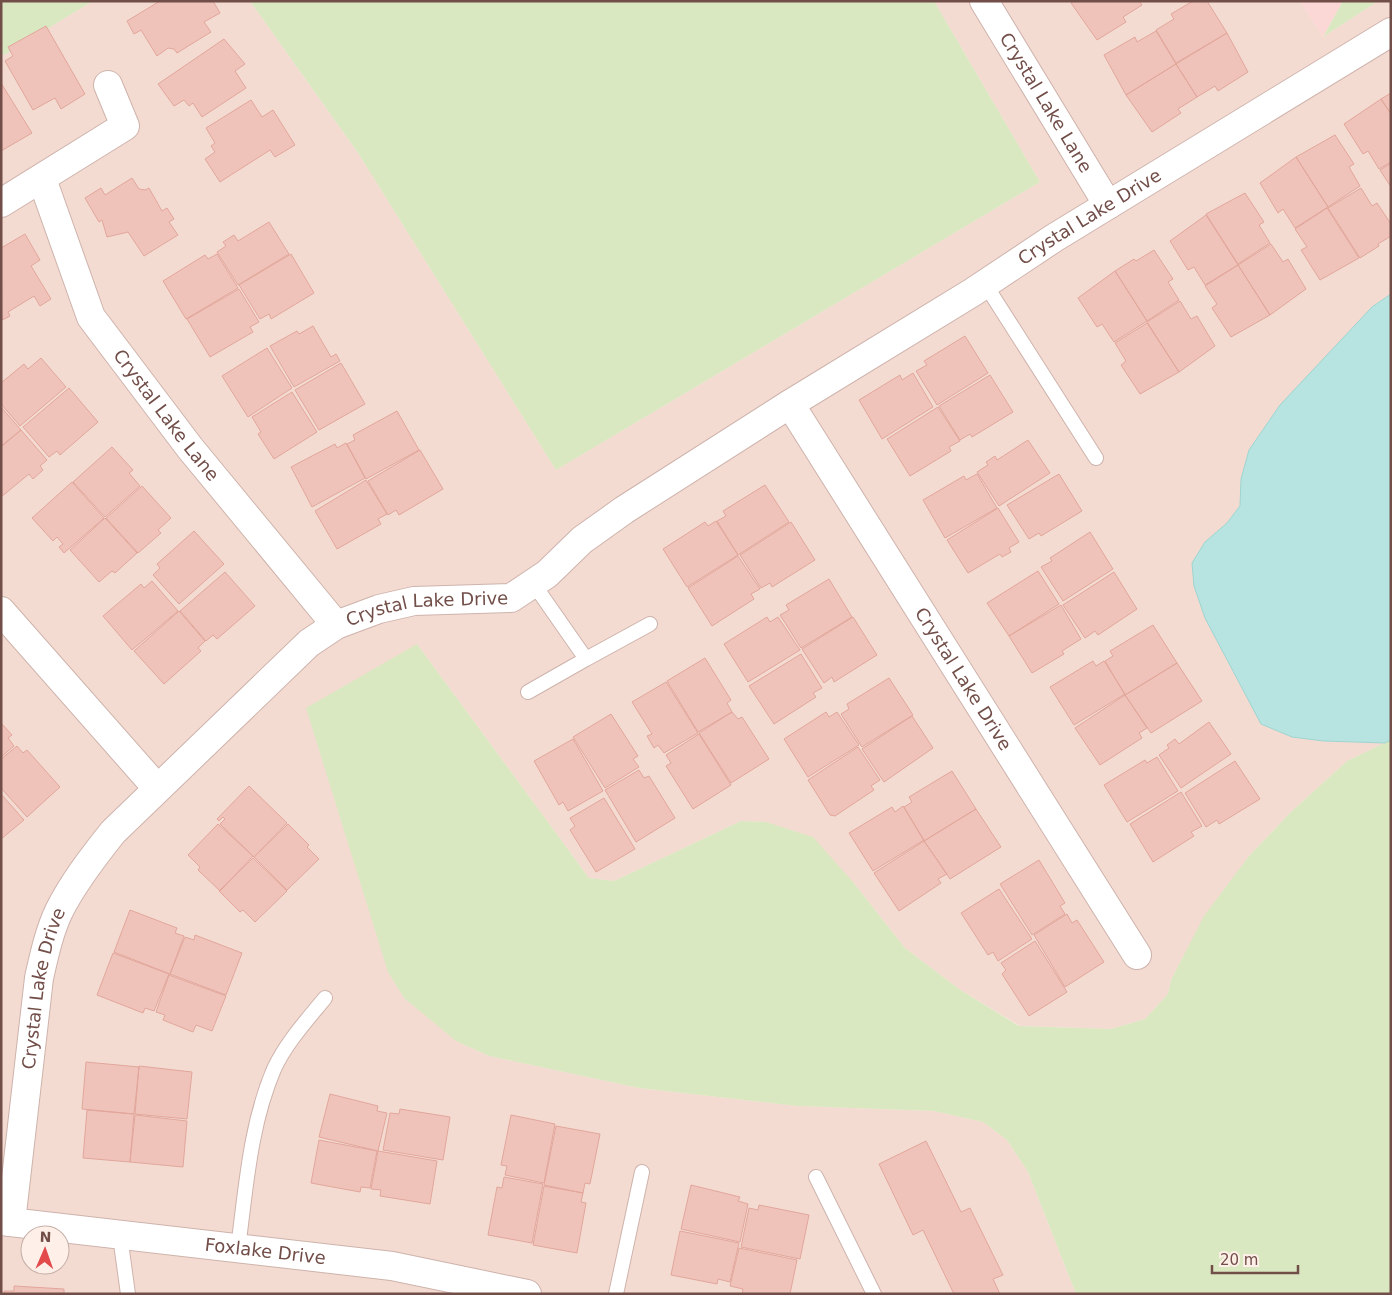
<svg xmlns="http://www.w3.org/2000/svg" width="1392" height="1295" viewBox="0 0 1392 1295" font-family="'DejaVu Sans',sans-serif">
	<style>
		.residential { fill: #f3dbd1; fill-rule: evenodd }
		.commercial { fill: #fbd8d6 }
		.green { fill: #dae8c1 }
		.water { fill: #b7e4e0; stroke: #9ed5d1 }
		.building { fill: #f0c3ba; stroke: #e2a69b }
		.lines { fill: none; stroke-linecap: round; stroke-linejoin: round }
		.service-casing { stroke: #ceb3ac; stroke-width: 16 }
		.minor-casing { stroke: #ceb3ac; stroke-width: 30 }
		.service { stroke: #fff; stroke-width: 14 }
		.minor { stroke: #fff; stroke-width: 28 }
		.labels { text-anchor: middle; stroke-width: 4.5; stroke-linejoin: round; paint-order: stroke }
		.street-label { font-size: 18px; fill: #724e49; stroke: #fef0e8 }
	</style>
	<rect width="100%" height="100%" fill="#fbebe2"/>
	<path class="residential" d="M93,1H250L358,153L556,470L1040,182L934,1H1300L1323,37L1378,1H1391V294L1372,307L1241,479L1240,506L1227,523L1205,542L1292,737L1324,741L1385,743L1347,761L1292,811L1249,856L1183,957L1171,980L1168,994L1145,1019L1111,1029L1020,1026L959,989L905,948L853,882L766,822L741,821L614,881L589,878L417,644L456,1041L489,1056L639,1088L797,1106L934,1111L983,1122L1007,1140L1028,1172L1076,1294H1V56ZM30,1235H60V1265H30Z"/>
	<path class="commercial" d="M1300,1H1343L1323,37Z"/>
	<path class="green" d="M1,1H93L4,55L1,54Z
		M250,1H934L1040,182L556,470L358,153Z
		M1343,1H1378L1323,37Z
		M417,644L589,878L614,881L741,821L766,822L813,837L853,882L905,948L959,989L1019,1026L1111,1029L1145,1019L1168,994L1171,980L1204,916L1249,856L1292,811L1347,761L1391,740V1294H1076L1028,1172L1007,1140L983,1122L934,1111L797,1106L639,1088L489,1056L456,1041L404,998L388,972L306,708Z"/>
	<path class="water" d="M1391,294V740L1385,743L1324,741L1292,737L1261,724L1205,618L1194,586L1192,563L1205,542L1227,523L1240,506L1241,479L1249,450L1280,405L1372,307Z"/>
	<path class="building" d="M160,1H213L220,13L204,22L211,32L177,53L174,49L168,48L157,56L141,30L134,34L127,21Z
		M1074,1H1139L1142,5L1123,17L1126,22L1097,40L1071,3Z
		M1193,1H1207L1227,33L1176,63L1156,30L1174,19L1171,14Z
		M46,26L85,94L61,109L55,98L33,110L5,61L13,56L8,47Z
		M1156,31L1176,64L1126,95L1104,55L1135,37L1137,42Z
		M1227,33L1248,72L1218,91L1215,86L1197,97L1176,64Z
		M224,39L245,64L235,71L246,88L202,117L193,103L189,106L184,100L174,106L158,84Z
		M1176,64L1197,97L1178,109L1181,113L1152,132L1126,95Z
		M1,83L32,133L1,151Z
		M1391,93V114L1381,99Z
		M1381,99L1391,114V162L1379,169L1368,151L1363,154L1344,124Z
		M251,100L262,117L273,110L295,145L275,157L270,150L220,182L205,159L215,152L211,146L215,143L206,128Z
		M1335,135L1354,164L1349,167L1360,186L1328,207L1296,157Z
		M1296,157L1328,207L1295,228L1283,209L1278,213L1260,183Z
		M1391,163V187L1380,170Z
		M132,178L139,189L145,190L149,188L162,211L167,208L174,219L169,222L178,235L144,256L128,232L107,237L102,220L99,222L85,198L101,188L105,195Z
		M1361,188L1372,206L1377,203L1391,224V236L1378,244L1379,246L1360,258L1328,208Z
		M1245,193L1264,222L1259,225L1270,243L1238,264L1206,214Z
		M1327,208L1359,258L1320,280L1301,250L1307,247L1295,229Z
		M1206,215L1238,265L1205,285L1194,267L1188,270L1170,241Z
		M269,222L289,254L238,285L217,252L226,246L223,242L234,235L238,241Z
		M25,234L40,260L31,266L51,299L40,306L34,296L8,312L10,316L2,320L1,248Z
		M1271,244L1283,262L1288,259L1306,289L1270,315L1238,265Z
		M1154,250L1173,279L1168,282L1179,300L1147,321L1115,271L1134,259L1136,261Z
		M217,254L238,288L186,319L163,281L205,255L208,259Z
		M291,254L314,293L271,319L269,314L260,319L239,285Z
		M1238,265L1270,315L1231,337L1212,308L1217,304L1205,286Z
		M1115,271L1147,321L1114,342L1102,324L1097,327L1078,298Z
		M239,289L259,322L250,327L253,332L210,357L187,319Z
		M1180,301L1191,319L1197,316L1215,346L1179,372L1147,322Z
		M1147,323L1179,372L1140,394L1121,365L1126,361L1115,343Z
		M313,326L331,357L336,354L340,361L294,387L270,346L297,331L299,334Z
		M965,336L988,373L937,405L916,371L927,365L924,361Z
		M267,348L292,388L248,417L222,376Z
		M41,358L66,387L20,426L1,404V383L24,364L28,369Z
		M341,363L365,404L319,430L295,390Z
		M913,373L933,407L882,439L859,400L900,375L902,380Z
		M990,375L1013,412L972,437L970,434L960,440L939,406Z
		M69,388L98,422L60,455L57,451L49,457L23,427Z
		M292,392L317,432L274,459L258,434L261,432L252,417Z
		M1,407L21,430L1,446Z
		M938,407L960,441L949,447L951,451L910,476L887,439Z
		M397,411L419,450L366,479L347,444L355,440L353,435Z
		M21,430L47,460L40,466L43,470L33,479L29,474L1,497V447Z
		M1028,440L1050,473L999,506L977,472L988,465L986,462L995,456L997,460Z
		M346,443L365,478L312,507L291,467L335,444L337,448Z
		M112,447L133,470L129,473L140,486L105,517L73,482Z
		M420,450L443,489L399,515L396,510L388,515L368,481Z
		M977,474L997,508L945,538L923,500L964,476L966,480Z
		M1059,474L1082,511L1041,536L1039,533L1029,539L1007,505Z
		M366,480L387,514L378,519L381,524L337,549L315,511Z
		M72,482L104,518L64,553L59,547L63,544L57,537L53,541L32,518Z
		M765,485L789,522L738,555L717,521L726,516L723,511Z
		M142,486L171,518L158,530L161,533L138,553L106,518Z
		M998,508L1019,542L1009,548L1011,552L1002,557L1000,554L968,573L947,540Z
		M105,518L137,553L115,573L112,571L99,582L70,550Z
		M716,521L738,555L687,587L663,549L705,522L708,526Z
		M791,522L815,560L772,587L770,583L761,588L740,555Z
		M194,531L224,564L179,604L153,575L160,568L157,564Z
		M1090,532L1113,569L1063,601L1041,567L1052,561L1050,558Z
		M738,556L760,589L751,594L754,599L712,626L688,588Z
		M1038,571L1059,604L1009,636L987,603Z
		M225,572L255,606L217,639L213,635L206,641L180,611Z
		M1114,572L1137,609L1098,635L1095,631L1085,638L1063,605Z
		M829,579L852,617L801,648L780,615L789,610L786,605Z
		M152,581L178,611L132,650L103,616L141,584L144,588Z
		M1061,605L1081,639L1062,651L1064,654L1032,673L1009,636Z
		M179,611L205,641L198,648L201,651L164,684L134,651Z
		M767,617L770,622L778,617L800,650L748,682L724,644Z
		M853,617L877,655L834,682L832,677L824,683L802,649Z
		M1153,625L1177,663L1125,695L1105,661L1113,656L1110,651Z
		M801,654L822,688L813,693L816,697L774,724L749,686Z
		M705,658L731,700L727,703L732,712L698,732L667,681Z
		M1093,661L1096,666L1104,661L1125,694L1074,725L1050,687Z
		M1177,663L1202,701L1151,733L1125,695Z
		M889,678L913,715L862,747L841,714L849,709L847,704Z
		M666,682L698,733L664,753L658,745L654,748L647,736L652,734L632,702Z
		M1125,695L1147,728L1139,733L1142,738L1100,765L1075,728Z
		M732,712L738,719L742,717L769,759L731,783L699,733Z
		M826,712L829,717L837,712L859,745L808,777L784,739Z
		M611,714L638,756L633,759L639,767L605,788L573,737Z
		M912,716L933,748L884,782L862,749Z
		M1209,722L1231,754L1181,788L1159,755L1169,748L1167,745L1175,739L1179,744Z
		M1,723L12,735L8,738L14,746L1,757Z
		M699,734L731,785L693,809L666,766L671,763L666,755Z
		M573,739L603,791L568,811L563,802L559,805L534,761Z
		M17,746L23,753L27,750L60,787L27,817L1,788V759Z
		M858,747L880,780L871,786L874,790L835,816L830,815L808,780Z
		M1157,757L1178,791L1127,822L1104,785L1145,760L1147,763Z
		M1235,761L1260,799L1219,824L1217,820L1206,827L1185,793Z
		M639,770L644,778L649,776L675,818L636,842L605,790Z
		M952,771L976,809L924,841L904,807L912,802L909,797Z
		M249,786L287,823L254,857L220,824L225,819L223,817L219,821L217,819Z
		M1181,792L1202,826L1191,832L1194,836L1153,862L1130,824Z
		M1,794L24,820L1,839Z
		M604,798L635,849L596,872L570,830L575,826L570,818Z
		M903,806L924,840L873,871L849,833L892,807L895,812Z
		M976,809L1001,847L950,879L924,841Z
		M218,824L253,856L220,891L198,870L200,867L188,855Z
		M288,824L309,845L307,847L319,859L287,890L254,857Z
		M924,841L947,874L938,879L941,883L899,911L874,873Z
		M253,858L287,891L255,922L243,910L240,912L219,891Z
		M1039,860L1065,903L1060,906L1065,914L1032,935L1000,884Z
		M999,889L1032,939L998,961L993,952L988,955L961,913Z
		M130,910L177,928L175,933L184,936L170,974L114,952Z
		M1067,914L1072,923L1077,920L1104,962L1065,987L1034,935Z
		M195,935L242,953L226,995L170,974L185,937L194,940Z
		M1035,941L1067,992L1029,1016L1002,974L1006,970L1001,963Z
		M113,953L169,974L154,1011L145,1008L143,1013L97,995Z
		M169,975L226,996L212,1031L196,1025L193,1032L163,1020L165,1015L156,1012Z
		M86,1062L139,1067L134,1114L82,1109Z
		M139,1066L192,1072L187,1119L135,1114Z
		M330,1094L378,1106L377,1111L387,1113L378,1151L319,1137Z
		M400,1109L450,1117L443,1160L383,1150L390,1113L399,1114Z
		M87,1110L134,1114L130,1162L83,1158Z
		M135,1115L187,1121L183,1167L130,1162Z
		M511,1115L555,1124L544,1183L505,1175L507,1166L501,1165Z
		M556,1126L600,1134L590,1184L585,1183L583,1193L544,1185Z
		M319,1140L377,1151L370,1188L361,1187L360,1192L311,1183Z
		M926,1141L961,1212L970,1208L1003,1275L993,1279L1000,1294H954L923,1230L913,1235L879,1164Z
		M378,1151L437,1161L430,1204L380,1196L381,1190L371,1189Z
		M504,1177L543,1184L532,1243L488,1235L497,1187L502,1188Z
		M691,1185L740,1197L738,1201L748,1204L740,1242L681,1229Z
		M544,1186L583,1193L581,1202L586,1203L577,1253L533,1245Z
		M759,1205L809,1215L800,1259L741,1247L749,1208L758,1210Z
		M680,1231L739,1243L730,1282L718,1279L717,1284L671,1275Z
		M739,1248L797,1260L790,1294H742L743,1289L730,1286Z
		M14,1286L64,1289V1294H4V1291H14Z"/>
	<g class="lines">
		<defs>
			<path id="service" d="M985,284L1096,458
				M533,583L586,659L650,624
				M528,692L586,659
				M816,1177L874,1294
				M120,1236L128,1294
				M238,1248C246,1188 250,1125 274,1069C286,1043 307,1020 325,998
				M616,1294L642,1172"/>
			<g id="minor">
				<path id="s1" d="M984,1L1108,205"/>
				<path id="s2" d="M42,179L91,317L190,448L336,625"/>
				<path d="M1,203L125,126L108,85"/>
				<path id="s3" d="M790,404L1137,955"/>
				<path d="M1,611L157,788"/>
				<path id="s4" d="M1,1221L392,1266L527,1294"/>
				<path id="s5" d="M11,1222L39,978C44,956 49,932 59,911C73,883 93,857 113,832L309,643L336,625L379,609L414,601L511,598L547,574L582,540L624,510L790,404L973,292L1054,238L1391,32"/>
			</g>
		</defs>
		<use href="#service" class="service-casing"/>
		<use href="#minor" class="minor-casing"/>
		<use href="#service" class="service"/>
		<use href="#minor" class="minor"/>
	</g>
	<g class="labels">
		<g class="street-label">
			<text dy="6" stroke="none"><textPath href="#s1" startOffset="119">Crystal Lake Lane</textPath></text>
			<text dy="6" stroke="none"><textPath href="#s5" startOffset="1589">Crystal Lake Drive</textPath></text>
			<text dy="6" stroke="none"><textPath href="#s2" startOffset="270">Crystal Lake Lane</textPath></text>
			<text dy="6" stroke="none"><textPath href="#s5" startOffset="810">Crystal Lake Drive</textPath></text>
			<text dy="6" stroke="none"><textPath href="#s3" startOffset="325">Crystal Lake Drive</textPath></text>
			<text dy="6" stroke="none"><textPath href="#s5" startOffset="236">Crystal Lake Drive</textPath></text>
			<text dy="6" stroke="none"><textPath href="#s4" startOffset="266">Foxlake Drive</textPath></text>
		</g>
	</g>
	<rect width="1392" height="1295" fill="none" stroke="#724e49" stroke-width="5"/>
	<g transform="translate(45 1250) rotate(2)"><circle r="24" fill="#fef0e8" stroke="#c6afa8"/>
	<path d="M0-4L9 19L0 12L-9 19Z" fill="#e24a4c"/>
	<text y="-8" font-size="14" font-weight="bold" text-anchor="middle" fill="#724e49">N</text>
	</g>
	<path d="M1212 1265v8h86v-8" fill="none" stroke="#724e49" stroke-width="2.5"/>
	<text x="1220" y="1265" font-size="15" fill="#724e49" stroke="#fef0e8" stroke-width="4" paint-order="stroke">20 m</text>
</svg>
